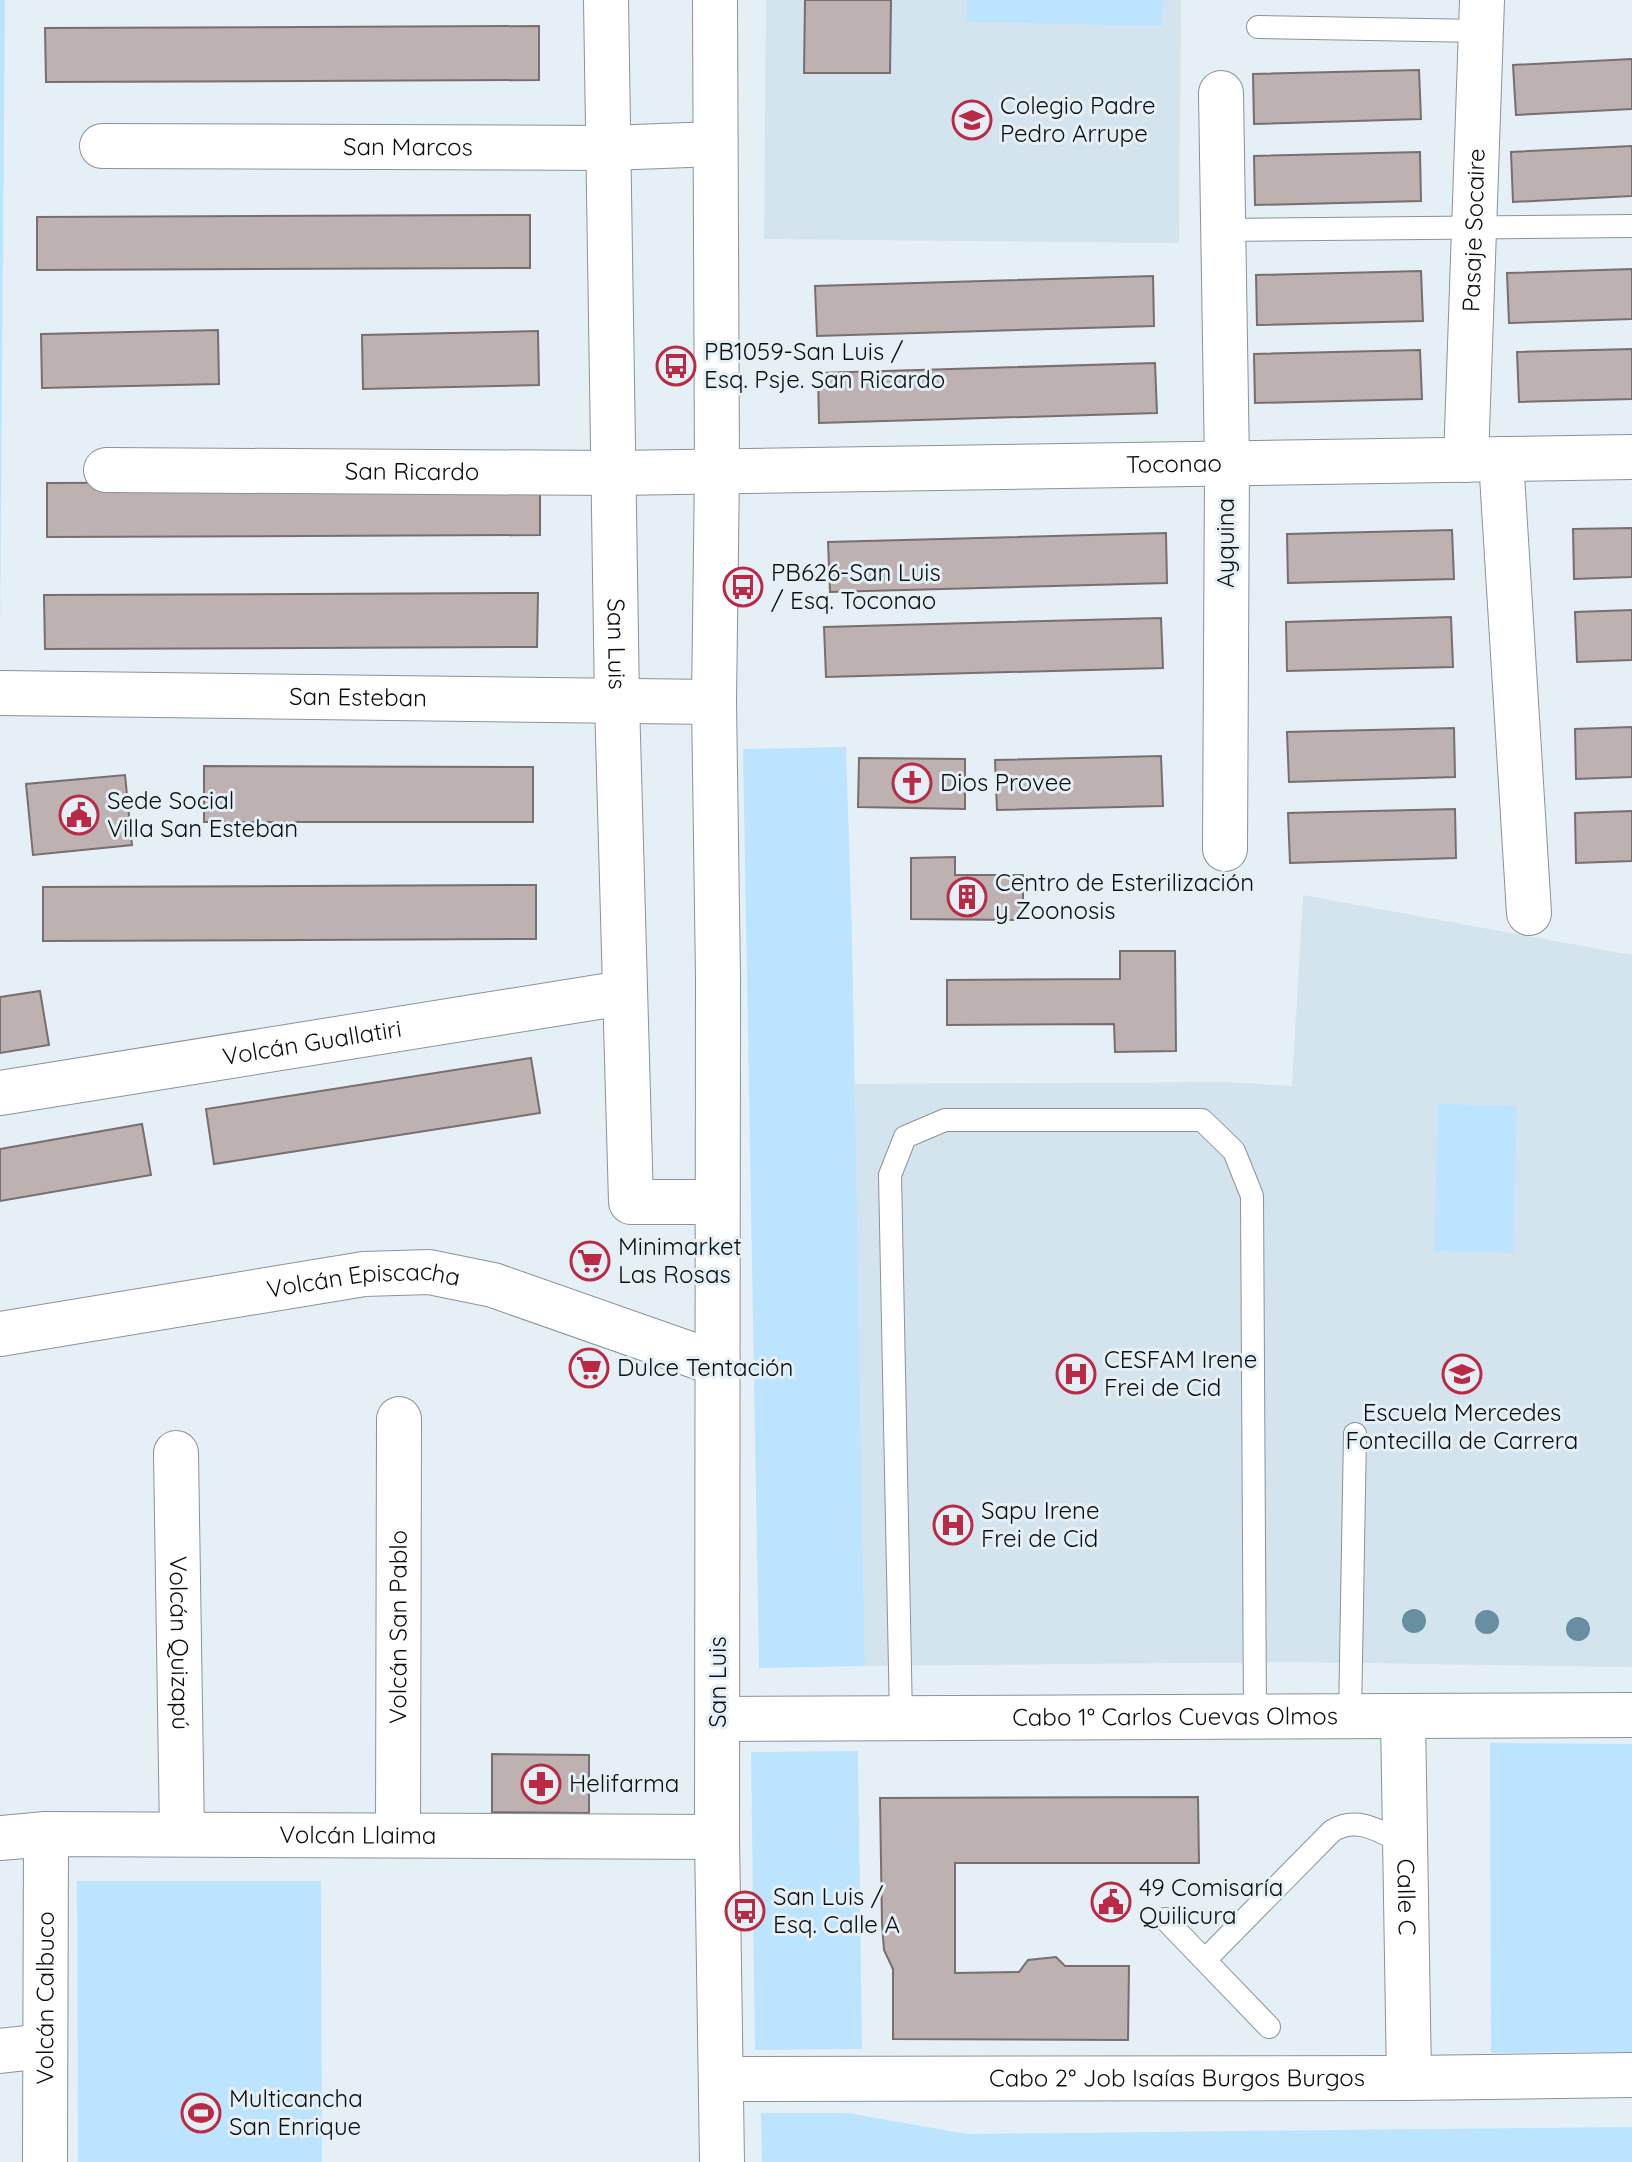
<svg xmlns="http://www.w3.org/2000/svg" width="1632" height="2162" viewBox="0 0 1632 2162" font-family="Quicksand,sans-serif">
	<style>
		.built { fill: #d3e4ef }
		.green { fill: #bde4ff }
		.building { fill: #bdb1b1; stroke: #796e6e; stroke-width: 2 }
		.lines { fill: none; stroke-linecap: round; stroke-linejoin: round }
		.service-casing { stroke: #8a9399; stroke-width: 24 }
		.minor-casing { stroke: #8a9399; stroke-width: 46 }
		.tertiary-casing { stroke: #8a9399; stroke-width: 46 }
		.service { stroke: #fff; stroke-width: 22 }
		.minor { stroke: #fff; stroke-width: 44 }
		.tertiary { stroke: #fff; stroke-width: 44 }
		.tree { fill: #688ea2 }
		.labels { text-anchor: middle; stroke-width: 6; stroke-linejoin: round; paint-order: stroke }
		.poi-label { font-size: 24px; fill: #0c0f11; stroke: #e5eff6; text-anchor: start }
		.street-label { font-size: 24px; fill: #0c0f11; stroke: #e5eff6 }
	</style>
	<rect width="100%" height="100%" fill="#e5eff6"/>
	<path class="built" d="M766,0H1181L1179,243L764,239Z
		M1303,895L1632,955V1667L1293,1662L865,1666L854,1084L1227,1082L1292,1086Z"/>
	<path class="green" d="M0,0H5L0,636Z
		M967,0H1163L1162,26L967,22Z
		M846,747L852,937L865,1666L759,1668L743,749Z
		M1438,1104L1517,1106L1513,1253L1434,1251Z
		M1490,1743L1632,1744V2052L1491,2053Z
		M858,1751L862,2049L755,2050L751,1752Z
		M77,1881H321L322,2162H78Z
		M761,2113H847L967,2134L1632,2127V2162H762Z"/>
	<path class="building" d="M805,0H891L890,73H804Z
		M539,26V80L46,82L45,28Z
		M1632,59V109L1516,115L1513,65Z
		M1419,70L1421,119L1254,124L1253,74Z
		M1632,146V196L1513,202L1511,152Z
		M1420,152L1421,201L1255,205L1254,156Z
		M530,215V268L37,270V217Z
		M1632,269V319L1509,323L1507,273Z
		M1421,271L1423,321L1257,325L1256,275Z
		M1153,276L1154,326L817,336L815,286Z
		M218,330L219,384L42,388L41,334Z
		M538,331L539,385L363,389L362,335Z
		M1632,349V399L1519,402L1517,352Z
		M1420,350L1422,399L1255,403L1254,354Z
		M1155,363L1157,413L819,423L818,373Z
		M540,481V535L47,537V483Z
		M1632,528V577L1574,579L1573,529Z
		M1452,530L1454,579L1288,583L1287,534Z
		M1166,533L1167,583L830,592L828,542Z
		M538,593L537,647L45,649L44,595Z
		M1632,610V660L1577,662L1575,612Z
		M1451,617L1453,667L1287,671L1286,622Z
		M1161,618L1163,668L826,677L824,627Z
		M1632,727V777L1576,779L1575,729Z
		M1454,728L1455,777L1289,782L1287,732Z
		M1161,756L1163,806L997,810L995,760Z
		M859,758L965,759V809L858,807Z
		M204,766L533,767V822H204Z
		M125,775L132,845L33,855L26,784Z
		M1455,809L1456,858L1290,863L1288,813Z
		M1632,811V861L1576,863L1575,813Z
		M955,857V875H1023V920L911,919V858Z
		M536,885V939L43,941V887Z
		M1120,951H1175L1176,1051L1115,1052L1114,1024L947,1025V980L1120,979Z
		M40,991L49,1045L0,1053V997Z
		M531,1058L540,1113L214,1164L206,1109Z
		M142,1124L151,1175L0,1201V1149Z
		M492,1754L589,1755V1813L492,1812Z
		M1198,1797L1199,1863H955V1973L1019,1972L1028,1960L1056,1957L1065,1966H1129L1128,2040L893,2039V1969L884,1950L882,1925L880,1798Z"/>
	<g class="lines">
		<defs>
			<path id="service" d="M1258,27L1481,31
				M1221,230L1632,226
				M1350,1717L1355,1434
				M901,1718L890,1175L905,1137L945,1120H1202L1234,1151L1252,1196L1255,1717
				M1165,1919L1269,2027
				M1205,1960L1332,1831C1358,1815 1381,1832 1405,1844"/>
			<g id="minor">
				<path id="s1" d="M606,0L617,701L631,1202H716"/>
				<path d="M1221,93L1227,465L1225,849"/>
				<path id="s2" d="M102,146L608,148L715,144"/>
				<path d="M1501,459L1529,913"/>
				<path id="s3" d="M1466,460L1482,0"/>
				<path id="s4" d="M106,470L614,473L1632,457"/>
				<path id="s5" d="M0,693L714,702"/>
				<path id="s6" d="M0,1093L623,993"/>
				<path id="s7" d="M0,1334L364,1274L429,1272L493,1285L718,1364"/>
				<path id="s8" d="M176,1453L182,1834"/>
				<path id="s9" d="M1403,1717L1409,2078"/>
				<path id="s10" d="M719,1719L1632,1715"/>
				<path id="s11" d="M398,1835L399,1419"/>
				<path id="s12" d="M0,1838L46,1834L717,1837"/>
				<path d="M0,2051L45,2046"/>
				<path id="s13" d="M721,2079L1409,2078L1632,2075"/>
				<path id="s14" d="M45,2162L46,1834"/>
			</g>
			<path id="tertiary" d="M715,0L717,471L714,702L718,977L717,1837L722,2162"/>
		</defs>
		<use href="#service" class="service-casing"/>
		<use href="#minor" class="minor-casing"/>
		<use href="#tertiary" class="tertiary-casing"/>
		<use href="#service" class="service"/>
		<use href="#minor" class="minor"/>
		<use href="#tertiary" class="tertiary"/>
	</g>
	<g class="tree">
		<circle cx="1414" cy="1621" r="12"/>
		<circle cx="1487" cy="1622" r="12"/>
		<circle cx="1578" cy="1629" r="12"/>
	</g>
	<defs>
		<symbol id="school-ring" viewBox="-11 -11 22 22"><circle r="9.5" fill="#e5eff6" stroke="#bb2a44" stroke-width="1.5"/><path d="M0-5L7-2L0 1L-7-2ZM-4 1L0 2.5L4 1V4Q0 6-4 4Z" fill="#bb2a44"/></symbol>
		<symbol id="bus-ring" viewBox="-11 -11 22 22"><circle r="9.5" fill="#e5eff6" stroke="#bb2a44" stroke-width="1.5"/><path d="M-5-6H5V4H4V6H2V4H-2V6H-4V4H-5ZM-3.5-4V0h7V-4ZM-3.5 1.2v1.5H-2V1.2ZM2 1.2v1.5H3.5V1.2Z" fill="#bb2a44"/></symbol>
		<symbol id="church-ring" viewBox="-11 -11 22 22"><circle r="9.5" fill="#e5eff6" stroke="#bb2a44" stroke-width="1.5"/><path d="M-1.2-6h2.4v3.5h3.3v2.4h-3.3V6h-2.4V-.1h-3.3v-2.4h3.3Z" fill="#bb2a44"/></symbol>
		<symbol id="civic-ring" viewBox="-11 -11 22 22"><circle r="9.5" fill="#e5eff6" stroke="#bb2a44" stroke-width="1.5"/><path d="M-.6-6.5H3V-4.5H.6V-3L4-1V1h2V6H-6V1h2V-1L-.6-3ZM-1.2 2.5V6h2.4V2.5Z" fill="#bb2a44"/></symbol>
		<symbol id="building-ring" viewBox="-11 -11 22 22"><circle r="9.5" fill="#e5eff6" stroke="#bb2a44" stroke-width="1.5"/><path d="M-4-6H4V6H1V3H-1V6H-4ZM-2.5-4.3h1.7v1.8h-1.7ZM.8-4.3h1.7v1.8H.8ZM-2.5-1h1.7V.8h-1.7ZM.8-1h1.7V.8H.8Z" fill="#bb2a44"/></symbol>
		<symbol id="supermarket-ring" viewBox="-11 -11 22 22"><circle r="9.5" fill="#e5eff6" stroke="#bb2a44" stroke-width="1.5"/><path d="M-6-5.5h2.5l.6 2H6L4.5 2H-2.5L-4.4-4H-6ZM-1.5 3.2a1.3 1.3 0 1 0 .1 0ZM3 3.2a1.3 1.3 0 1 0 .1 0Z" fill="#bb2a44"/></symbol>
		<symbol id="hospital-ring" viewBox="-11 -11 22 22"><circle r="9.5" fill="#e5eff6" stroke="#bb2a44" stroke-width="1.5"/><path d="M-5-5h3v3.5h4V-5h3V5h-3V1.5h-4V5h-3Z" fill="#bb2a44"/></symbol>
		<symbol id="pharmacy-ring" viewBox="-11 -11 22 22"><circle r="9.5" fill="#e5eff6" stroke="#bb2a44" stroke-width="1.5"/><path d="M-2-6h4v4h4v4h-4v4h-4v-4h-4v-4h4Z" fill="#bb2a44"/></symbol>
		<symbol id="stadium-ring" viewBox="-11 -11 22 22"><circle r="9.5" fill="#e5eff6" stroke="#bb2a44" stroke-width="1.5"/><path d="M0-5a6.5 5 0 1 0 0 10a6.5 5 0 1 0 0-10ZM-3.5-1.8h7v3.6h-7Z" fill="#bb2a44"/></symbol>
	</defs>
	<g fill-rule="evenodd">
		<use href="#school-ring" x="950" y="98" width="44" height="44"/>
		<use href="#bus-ring" x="654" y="344" width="44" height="44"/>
		<use href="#bus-ring" x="721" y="565" width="44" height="44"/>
		<use href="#church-ring" x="890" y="761" width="44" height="44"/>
		<use href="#civic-ring" x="57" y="793" width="44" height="44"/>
		<use href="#building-ring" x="945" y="875" width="44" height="44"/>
		<use href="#supermarket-ring" x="568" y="1239" width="44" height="44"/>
		<use href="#supermarket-ring" x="567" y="1346" width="44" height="44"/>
		<use href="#hospital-ring" x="1054" y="1352" width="44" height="44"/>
		<use href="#school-ring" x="1440" y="1352" width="44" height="44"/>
		<use href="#hospital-ring" x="931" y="1503" width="44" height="44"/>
		<use href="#pharmacy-ring" x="519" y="1762" width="44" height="44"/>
		<use href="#civic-ring" x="1089" y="1880" width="44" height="44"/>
		<use href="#bus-ring" x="723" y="1889" width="44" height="44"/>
		<use href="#stadium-ring" x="179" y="2091" width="44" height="44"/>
	</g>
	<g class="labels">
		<g class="poi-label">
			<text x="1000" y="114">Colegio Padre<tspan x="1000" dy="28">Pedro Arrupe</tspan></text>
			<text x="704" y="360">PB1059-San Luis /<tspan x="704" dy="28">Esq. Psje. San Ricardo</tspan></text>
			<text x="771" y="581">PB626-San Luis<tspan x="771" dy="28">/ Esq. Toconao</tspan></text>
			<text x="940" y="791">Dios Provee</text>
			<text x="107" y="809">Sede Social<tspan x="107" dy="28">Villa San Esteban</tspan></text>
			<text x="995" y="891">Centro de Esterilización<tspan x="995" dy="28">y Zoonosis</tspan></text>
			<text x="618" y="1255">Minimarket<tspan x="618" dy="28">Las Rosas</tspan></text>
			<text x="1104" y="1368">CESFAM Irene<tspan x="1104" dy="28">Frei de Cid</tspan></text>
			<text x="617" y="1376">Dulce Tentación</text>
			<text x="1462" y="1421" text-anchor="middle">Escuela Mercedes<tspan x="1462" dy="28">Fontecilla de Carrera</tspan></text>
			<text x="981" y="1519">Sapu Irene<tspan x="981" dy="28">Frei de Cid</tspan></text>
			<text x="569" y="1792">Helifarma</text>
			<text x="1139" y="1896">49 Comisaría<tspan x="1139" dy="28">Quilicura</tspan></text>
			<text x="773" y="1905">San Luis /<tspan x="773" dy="28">Esq. Calle A</tspan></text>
			<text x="229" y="2107">Multicancha<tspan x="229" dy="28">San Enrique</tspan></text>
		</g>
		<g class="street-label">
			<text dy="8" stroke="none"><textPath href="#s2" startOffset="306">San Marcos</textPath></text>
			<text dy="8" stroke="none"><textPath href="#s3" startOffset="230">Pasaje Socaire</textPath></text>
			<text dy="8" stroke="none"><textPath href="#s4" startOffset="1068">Toconao</textPath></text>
			<text dy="8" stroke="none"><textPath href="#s4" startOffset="306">San Ricardo</textPath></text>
			<text transform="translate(1226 543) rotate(-90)" y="8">Ayquina</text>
			<text dy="8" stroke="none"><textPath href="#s1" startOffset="644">San Luis</textPath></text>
			<text dy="8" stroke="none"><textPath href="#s5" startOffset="358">San Esteban</textPath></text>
			<text dy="8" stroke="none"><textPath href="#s6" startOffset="316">Volcán Guallatiri</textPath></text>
			<text dy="8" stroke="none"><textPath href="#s7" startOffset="368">Volcán Episcacha</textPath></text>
			<text dy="8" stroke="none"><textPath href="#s11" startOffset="208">Volcán San Pablo</textPath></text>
			<text dy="8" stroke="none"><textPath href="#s8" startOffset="190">Volcán Quizapú</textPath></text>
			<text transform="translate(718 1682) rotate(-90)" y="8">San Luis</text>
			<text dy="8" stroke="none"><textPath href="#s10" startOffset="456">Cabo 1° Carlos Cuevas Olmos</textPath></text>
			<text dy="8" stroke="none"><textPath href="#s12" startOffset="358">Volcán Llaima</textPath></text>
			<text dy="8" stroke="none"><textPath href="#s9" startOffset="180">Calle C</textPath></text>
			<text dy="8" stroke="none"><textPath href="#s14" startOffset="164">Volcán Calbuco</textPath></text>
			<text dy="8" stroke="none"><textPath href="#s13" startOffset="456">Cabo 2° Job Isaías Burgos Burgos</textPath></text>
		</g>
	</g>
</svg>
